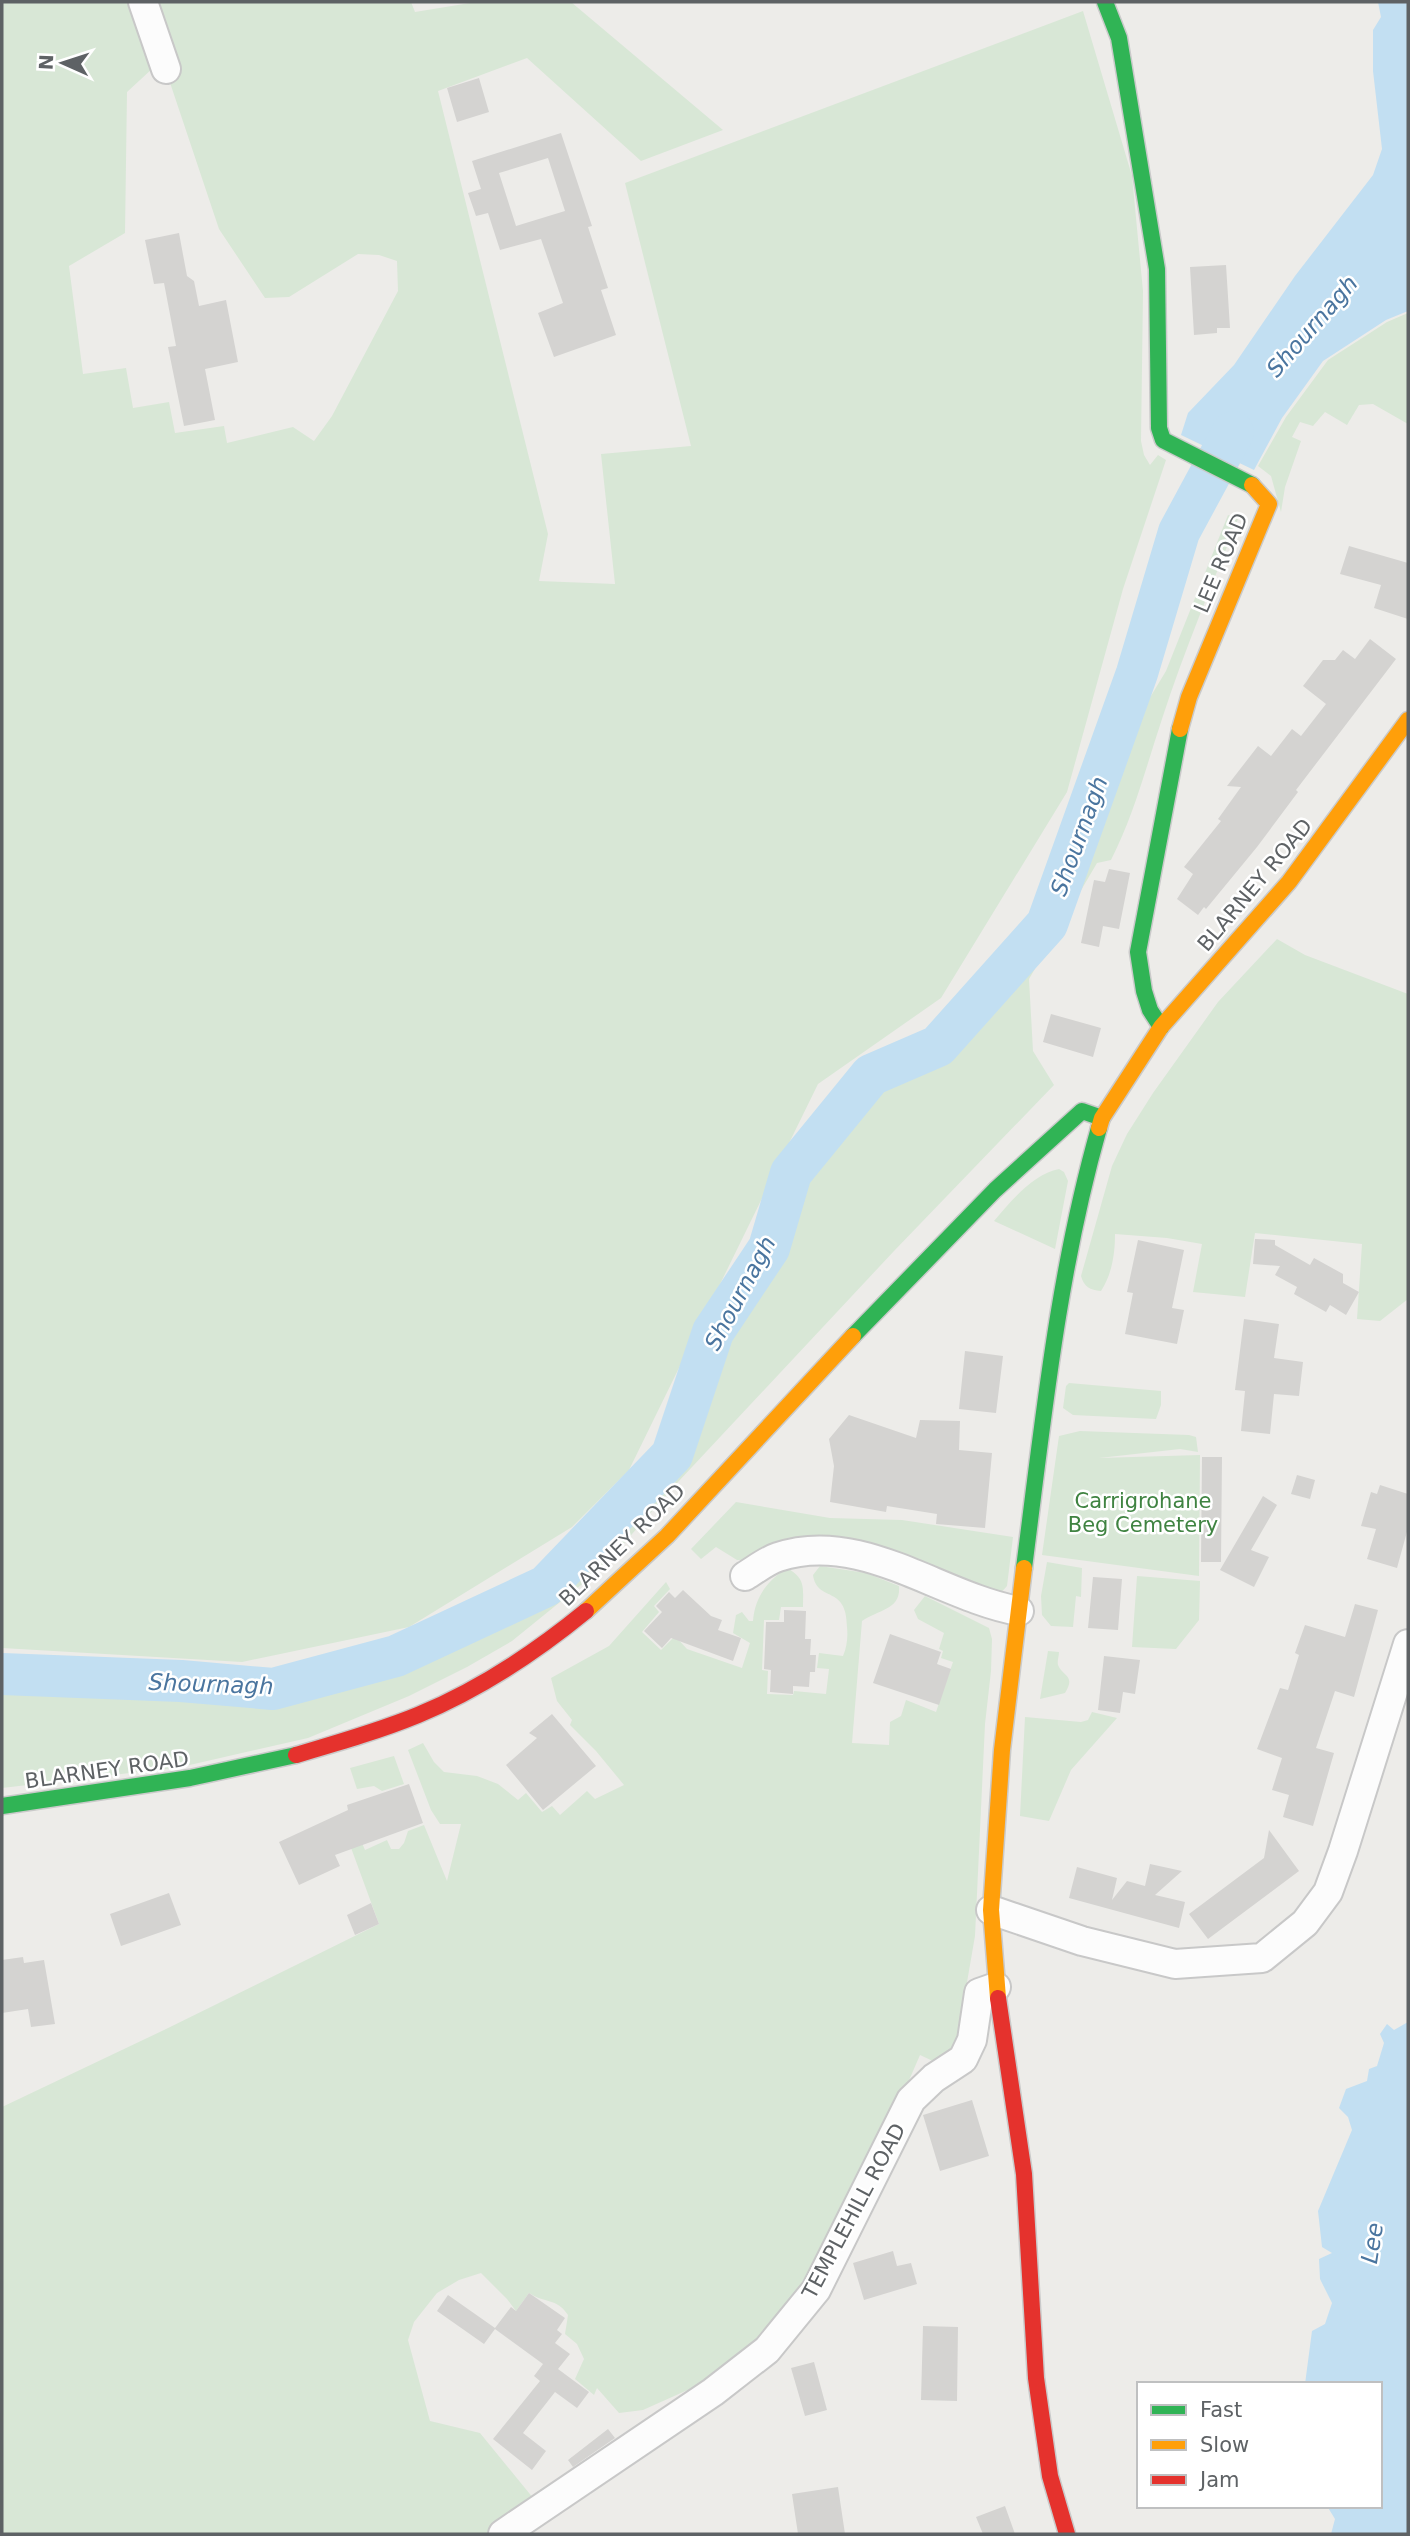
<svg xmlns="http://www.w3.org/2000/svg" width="1410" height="2536" viewBox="0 0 1410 2536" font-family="'DejaVu Sans',sans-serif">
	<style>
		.green { fill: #d8e7d6 }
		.water { fill: #c2dff2 }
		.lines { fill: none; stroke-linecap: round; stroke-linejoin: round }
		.river { stroke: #c2dff2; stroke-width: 42 }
		.building { fill: #d4d3d1; fill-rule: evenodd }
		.street-casing { stroke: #c8c8c8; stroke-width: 32 }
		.fast-casing { stroke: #cacaca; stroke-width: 19 }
		.slow-casing { stroke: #cacaca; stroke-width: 19 }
		.jam-casing { stroke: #cacaca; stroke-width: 19 }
		.street { stroke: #fcfcfc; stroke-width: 28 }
		.fast { stroke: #30b455; stroke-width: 16 }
		.slow { stroke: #ff9f0a; stroke-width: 16 }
		.jam { stroke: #e5322d; stroke-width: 16 }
		.labels { text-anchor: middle; stroke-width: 5; stroke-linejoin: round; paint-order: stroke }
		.street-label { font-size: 21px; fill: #5e6265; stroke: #fff }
		.park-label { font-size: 21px; fill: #3f8341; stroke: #fff }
		.water-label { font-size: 23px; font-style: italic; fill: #4a759f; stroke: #fff }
	</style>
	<rect width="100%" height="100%" fill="#edece9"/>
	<path class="green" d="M2,2H133L153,68L127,92L125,233L69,266L83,374L126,368L133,408L169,402L175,433L224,426L227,443L293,427L314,441L332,416L398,291L397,261L379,255L358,254L289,297L265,298L219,229L143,2H411L415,12L476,2H571L723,130L641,161L527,58L438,91L548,534L539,581L615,584L601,454L691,446L625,183L1083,11L1132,176L1143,291L1141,441L1144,455L1150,465L1158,455L1166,460L1123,589L1067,792L941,998L818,1084L629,1470L572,1527L409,1627L242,1662L2,1648Z
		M1408,313V424L1373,404L1359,405L1347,425L1325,412L1313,426L1300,422L1292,437L1301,441L1285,487L1281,512L1271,476L1258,466L1286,417L1328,360L1387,322Z
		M1228,515L1238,519C1212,585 1184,651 1162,719C1146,767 1134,815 1111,860L1097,863L1029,979L1033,1051L1054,1085L894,1251L678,1482L602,1568L512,1641L467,1667L409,1696L308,1738L181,1767L2,1788V1683L262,1695L318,1692L544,1596L674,1462L713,1373L755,1292L788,1234L801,1178L874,1081L939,1051L1000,991L1050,925L1137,719L1166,671Z
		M1277,939L1305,955L1408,994V1299L1380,1321L1357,1319L1362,1244L1255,1233L1245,1297L1193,1292L1202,1244L1167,1238L1115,1234C1115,1254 1112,1274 1101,1291C1090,1290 1084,1287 1081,1276L1112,1166L1127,1134L1153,1093L1218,1002Z
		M1059,1169L1064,1172L1068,1181L1055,1249L994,1221C1010,1202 1033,1174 1059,1169Z
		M1069,1383L1161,1391V1405L1156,1419L1073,1415L1063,1408L1066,1386Z
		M1080,1431L1189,1435L1196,1437L1198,1452L1180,1449L1099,1458L1200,1455L1199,1576L1042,1555L1059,1436Z
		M736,1502L830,1518L902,1520L1013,1537L1007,1586L998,1596L896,1557L737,1560L716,1547L701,1559L691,1549Z
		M1047,1562L1082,1568L1081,1597L1076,1596L1073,1627L1051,1626L1042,1615L1041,1596Z
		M820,1566L866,1573L899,1586C901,1610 879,1609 862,1621L852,1743L889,1745L890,1722L901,1716L906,1700L936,1712L953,1662L941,1658L943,1651L939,1649L944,1633L918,1619L914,1610L925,1596L989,1628L992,1639L991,1671L985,1724L975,1936L957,2040L951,2051L937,2063L920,2055L900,2101L798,2297L753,2343L701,2384L643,2410L619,2413L597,2388L594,2395L575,2379L584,2359L577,2344L565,2334L568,2315C556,2297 545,2304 529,2293L516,2311L507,2299L481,2273L459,2280L437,2293L414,2322L408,2340L430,2421L480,2433L538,2504L497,2534H2V2107L164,2030L379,1924L339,1815L348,1811L365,1850L387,1840L391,1849H399L404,1843L408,1831L424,1825L447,1881L461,1824H440L431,1810L408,1750L423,1743L434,1762L444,1772L477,1776L498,1784L518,1800L526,1793L542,1812L552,1806L560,1815L587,1791L595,1799L624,1785L596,1751L570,1725L572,1720L557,1701L551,1678L609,1646L666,1582L670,1589L654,1606L659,1612L642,1632L661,1650L675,1636L687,1649L742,1668L750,1643L733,1633L736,1615L742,1612L749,1621H753C755,1597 767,1581 787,1568C806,1579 803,1587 803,1607H781L779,1620H764L762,1670L768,1671L767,1694L793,1695L794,1691L826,1694L829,1669L817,1668L819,1653L843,1656C847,1647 848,1637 847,1627C847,1584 817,1603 813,1575Z
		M1137,1576L1200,1581L1199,1620L1176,1649L1132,1647Z
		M1048,1651L1059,1652C1059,1656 1057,1661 1058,1665C1063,1677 1076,1675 1065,1693L1040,1699Z
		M1092,1712L1117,1718L1071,1770L1049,1821L1020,1816L1025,1717L1081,1722L1088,1720Z
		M394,1756L404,1784L382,1791L374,1786L357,1789L350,1768Z"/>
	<path class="water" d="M1378,2H1408V311L1386,320L1323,361L1282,418L1254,470L1181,435L1188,413L1234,365L1295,276L1373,175L1382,149L1373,71V30L1381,17Z
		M1408,2022V2534H1331L1335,2519L1327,2506H1380V2384H1305L1312,2331L1325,2324L1332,2303L1320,2279L1319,2259L1332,2253L1322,2247L1318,2211L1352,2130L1348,2117L1339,2108L1346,2089L1367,2081L1369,2069L1377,2066L1384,2043L1380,2034L1387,2024L1394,2030Z"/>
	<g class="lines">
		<path class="river" d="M2,1674L181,1681L273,1689L396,1656L546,1586L672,1455L713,1332L769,1248L791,1173L871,1075L938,1046L1047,924L1137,673L1179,532L1233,432"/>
	</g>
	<path class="building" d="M479,78L489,112L457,122L447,88Z
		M561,133L592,226L588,227L608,288L601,290L616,335L554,357L538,313L563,303L541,239L500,250L488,213L476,216L468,193L481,189L472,161ZM548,158L565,211L516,226L499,173Z
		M179,233L187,276L194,281L199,306L226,300L238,362L205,369L215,420L184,426L168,347L176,346L164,283L154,284L145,240Z
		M1226,265L1230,328H1217V333L1194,335L1190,267Z
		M1349,546L1408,563V619L1374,608L1381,585L1340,574Z
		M1370,639L1396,659L1296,790L1298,792L1257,847L1206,909L1204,907L1198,915L1177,899L1193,874L1184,867L1221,821L1218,819L1241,787L1227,786L1258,746L1271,756L1292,729L1301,736L1326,704L1303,686L1323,660H1335L1343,650L1355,659Z
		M1109,869L1130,873L1119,929L1103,926L1099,947L1081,943L1094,880L1105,882Z
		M1051,1014L1101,1028L1093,1057L1043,1042Z
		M1255,1239L1275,1240V1245L1310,1265L1314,1258L1343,1274V1283L1359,1292L1346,1315L1330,1305L1326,1312L1294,1294L1297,1287L1275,1275L1280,1266L1253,1264Z
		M1138,1240L1184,1250L1172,1308L1184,1310L1177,1344L1125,1334L1133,1293L1127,1292Z
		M1244,1319L1279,1324L1274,1358L1303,1362L1299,1396L1274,1394L1270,1434L1241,1431L1245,1391L1235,1390Z
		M965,1351L1003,1356L996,1413L959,1409Z
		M849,1415L916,1438L920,1420L960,1421L959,1450L992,1453L985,1528L936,1524L937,1514L887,1506L886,1512L830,1502L834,1466L829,1439Z
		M1202,1457H1222L1221,1562H1201Z
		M1297,1475L1315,1480L1310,1499L1291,1494Z
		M1380,1485L1408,1494V1528L1397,1568L1367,1559L1376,1529L1361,1526L1371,1492L1377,1494Z
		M1263,1496L1277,1505L1251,1550L1269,1557L1254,1587L1220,1570Z
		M1093,1577L1122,1579L1118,1630L1088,1628Z
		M683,1590L711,1616L722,1620L718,1630L741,1638L733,1661L671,1638L662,1648L644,1631L662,1612L656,1606L669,1592L675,1598Z
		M1355,1604L1378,1610L1354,1697L1335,1691L1316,1748L1334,1753L1313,1826L1283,1817L1289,1795L1272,1790L1282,1758L1257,1749L1280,1688L1288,1690L1299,1655L1295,1653L1305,1625L1345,1637Z
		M784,1610L806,1611L805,1639H811L810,1655H816L815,1672H810L809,1687L793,1686V1694L770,1692L771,1670L764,1669L766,1622H784Z
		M890,1634L941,1652L937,1664L951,1669L939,1705L873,1683Z
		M1104,1656L1140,1660L1135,1694L1123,1692L1120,1713L1098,1710Z
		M552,1714L596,1766L543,1810L506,1765L537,1738L529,1733Z
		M409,1784L423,1823L335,1855L340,1866L299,1885L279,1842L348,1810L347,1805Z
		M1269,1830L1299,1871L1208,1939L1189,1914L1264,1858Z
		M1150,1864L1182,1871L1155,1895L1185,1902L1179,1928L1069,1898L1077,1867L1117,1878L1112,1900L1127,1881L1145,1886Z
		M169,1893L181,1925L121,1946L110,1914Z
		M371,1903L379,1924L355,1935L347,1915Z
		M23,1957L24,1963L44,1960L55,2024L31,2027L28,2009L2,2013V1960Z
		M972,2100L989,2156L940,2171L923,2115Z
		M893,2251L897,2266L911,2263L917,2284L864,2300L853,2263Z
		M529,2293L565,2318L557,2330L562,2334L555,2343L570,2354L558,2369L589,2392L577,2408L555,2392L523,2433L546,2451L532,2470L493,2439L540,2381L534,2376L543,2364L495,2329L484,2344L437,2311L448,2295L495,2328L511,2307L516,2311Z
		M923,2326L958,2327L957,2401L921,2400Z
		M814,2362L827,2410L805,2416L791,2368Z
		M608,2429L615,2438L573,2467L568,2460Z
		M838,2487L845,2534H798L792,2494Z
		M1005,2506L1015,2534H983L976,2517Z"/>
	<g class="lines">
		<defs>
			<path id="street" d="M143,2L166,69
				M745,1576C755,1570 766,1561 778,1557C861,1529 940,1597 1019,1611
				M991,1910L1082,1941L1175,1964L1262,1958L1305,1923L1328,1892L1343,1851L1408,1644
				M503,2534L713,2392L767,2350L816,2290L911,2100L934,2078L963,2059L972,2040L979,1993L996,1987"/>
			<path id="fast" d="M1105,2L1119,38L1157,269L1159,428L1163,440L1252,485
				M1161,1027L1150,1010L1144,991L1138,952L1180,729
				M853,1336L995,1190L1082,1111L1102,1118
				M1024,1568C1043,1421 1058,1272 1099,1128
				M2,1806L190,1778L296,1755"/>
			<path id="slow" d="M1180,729L1189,697L1269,504L1252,485
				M1099,1128L1102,1118L1161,1027L1289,882L1408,720
				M586,1611L667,1536L853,1336
				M998,1998L991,1910L1002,1750L1024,1568"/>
			<path id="jam" d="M296,1755C337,1743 379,1731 418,1715C478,1690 536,1652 586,1611
				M998,1998L1024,2174L1036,2378L1050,2476L1067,2534"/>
		</defs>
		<use href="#street" class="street-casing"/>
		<use href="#fast" class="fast-casing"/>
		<use href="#slow" class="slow-casing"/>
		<use href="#jam" class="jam-casing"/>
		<use href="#street" class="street"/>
		<use href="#fast" class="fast"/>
		<use href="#slow" class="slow"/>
		<use href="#jam" class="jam"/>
	</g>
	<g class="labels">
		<g class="street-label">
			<text transform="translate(1221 563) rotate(-67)" y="7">LEE ROAD</text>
			<text transform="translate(1255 885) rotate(-50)" y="7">BLARNEY ROAD</text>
			<text transform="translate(622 1545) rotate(-44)" y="7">BLARNEY ROAD</text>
			<text transform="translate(107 1770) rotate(-8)" y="7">BLARNEY ROAD</text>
			<text transform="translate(854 2211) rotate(-62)" y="7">TEMPLEHILL ROAD</text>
		</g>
		<g class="park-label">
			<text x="1143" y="1508">Carrigrohane<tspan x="1143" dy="24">Beg Cemetery</tspan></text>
		</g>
		<g class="water-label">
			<text transform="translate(1312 326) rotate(-49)" y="8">Shournagh</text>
			<text transform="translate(1079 836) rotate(-70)" y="8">Shournagh</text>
			<text transform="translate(740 1293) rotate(-62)" y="8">Shournagh</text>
			<text transform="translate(211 1684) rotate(2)" y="8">Shournagh</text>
			<text transform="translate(1372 2243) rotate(-81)" y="8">Lee</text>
		</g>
	</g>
	<rect width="1410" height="2536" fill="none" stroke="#5e6265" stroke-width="7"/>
	<rect x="1137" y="2382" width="245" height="126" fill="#ffffff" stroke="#bfc0c1" stroke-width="2"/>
	<rect x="1151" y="2405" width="35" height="10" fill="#30b455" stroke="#bfc0c1" stroke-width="2"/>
	<text x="1200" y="2417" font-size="21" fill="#5e6265">Fast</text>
	<rect x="1151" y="2440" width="35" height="10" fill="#ff9f0a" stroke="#bfc0c1" stroke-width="2"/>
	<text x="1200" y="2452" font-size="21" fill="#5e6265">Slow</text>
	<rect x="1151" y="2475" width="35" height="10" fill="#e5322d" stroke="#bfc0c1" stroke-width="2"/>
	<text x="1200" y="2487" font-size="21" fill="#5e6265">Jam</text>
	<g transform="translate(63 63) rotate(273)" stroke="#ffffff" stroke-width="5" paint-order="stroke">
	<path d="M0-5L12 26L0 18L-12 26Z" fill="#5e6265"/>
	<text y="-10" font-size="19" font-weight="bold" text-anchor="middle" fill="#5e6265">N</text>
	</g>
</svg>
